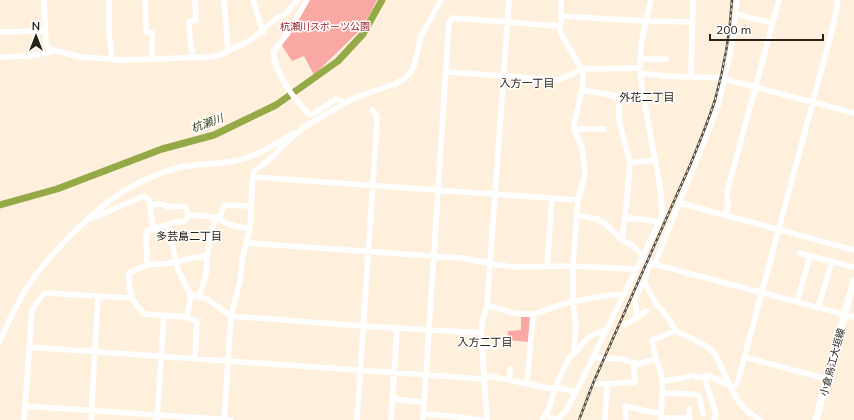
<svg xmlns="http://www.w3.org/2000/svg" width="854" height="420" viewBox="0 0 854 420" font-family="Mulish,'Noto Sans JP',sans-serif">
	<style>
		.green { fill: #f9a8a4 }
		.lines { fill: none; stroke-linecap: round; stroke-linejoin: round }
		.river { stroke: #95aa47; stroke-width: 7 }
		.minor { stroke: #fff; stroke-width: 5.5 }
		.major { stroke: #fff; stroke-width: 7 }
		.rail-casing { stroke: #554c42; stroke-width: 2.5 }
		.rail { stroke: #fff; stroke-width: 1; stroke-dasharray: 3; stroke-linecap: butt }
		.labels { text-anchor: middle; stroke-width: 3; stroke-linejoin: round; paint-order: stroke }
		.park-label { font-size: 10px; fill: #991e29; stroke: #fff }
		.street-label { font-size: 10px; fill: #282119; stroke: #fff }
		.neighbourhood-label { font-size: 11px; fill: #282119; stroke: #fff }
		.water-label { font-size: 11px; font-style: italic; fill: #3a431a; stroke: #fff }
	</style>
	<rect width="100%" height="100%" fill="#fff0de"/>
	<path class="green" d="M309,0H377L363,27L314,75L304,56L292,61L281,44Z
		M521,317H531L529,342L507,340L508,331L521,330Z"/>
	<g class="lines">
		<path class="river" d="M0,205L57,189L162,149L214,135L276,105L338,61L363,34L382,0"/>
		<path class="minor" d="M44,0L46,44L47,47L56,51
			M109,0V32L112,60
			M145,0L146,32L152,33V59
			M224,0L228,51
			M253,0L263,32
			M307,0L288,33L273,52C275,74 294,99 309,114H313L336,99L342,101V104
			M736,14L772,23
			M561,16L646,21L692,22
			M0,32L45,31
			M0,57L29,56L56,51L82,57L123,60L210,57L220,55L251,40L277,18L285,14L298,0
			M193,58L190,37L189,22L190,21L196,20L195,0
			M640,59H666
			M447,72L559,80L582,69L640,68
			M640,73L666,76L721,78L854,113
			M691,77L693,0
			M582,90L616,96L619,101L644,99
			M619,101V120L630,163L627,198L622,240
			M574,129H604
			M630,163L655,160
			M253,177L578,200
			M680,203L854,250
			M576,215L597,219L606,224L622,240L633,246L650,263L854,317
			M725,215L728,205L727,192L779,0
			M625,217L659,222
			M220,218L224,205L251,206
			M90,219L144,196L149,200L150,205
			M168,225L178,270L189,292L191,295L207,299L231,316L363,326L481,333
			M153,230L150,205L163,204L168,207L185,206L189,216
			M247,243L461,258L511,267L573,266L635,269
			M799,253L810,256
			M207,256L191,258L172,263L147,265L146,234L147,231L176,222H182L186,220L190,215L217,217C219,218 220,220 222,221C226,225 244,228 250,228
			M650,263L646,274L645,283L656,304L663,311L676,331L693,339L709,348L715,354L731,388
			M147,265L129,273C128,291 131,302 145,314L187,317L189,319L197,321L195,358
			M654,265L717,110L733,40L737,0
			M547,266L552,198
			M199,296L206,275L207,256L214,222L217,217
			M797,302L810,256L854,267
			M487,305C501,309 517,316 532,314C541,313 550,308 559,305C572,302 610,293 623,295
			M818,308L832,261
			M187,317L191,295
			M637,318L646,311
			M624,325L637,318L635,299L642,284L645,283
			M0,341C12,312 27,283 48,260C57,249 67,239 77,229C108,199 135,180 177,168C196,163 215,165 234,161C257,157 275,144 294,133
			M29,347L484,379L489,376L553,389
			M481,347H496
			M574,353C580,349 582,343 587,339C592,334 599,332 605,330
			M593,357C603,359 630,357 635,365L656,359C666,380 661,397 661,420
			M744,357L827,379
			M656,359L652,340L671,333L675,330
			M704,376L716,414L714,420
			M509,380L510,369
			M663,381L683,378L692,375L697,377L710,376L725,384L729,383
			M527,383L533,314
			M597,384H607
			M555,387L576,392
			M662,393L693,394L699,396L703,414
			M392,399L407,400
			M410,401L424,402
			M25,406L231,420
			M689,409V418
			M424,414L450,416L481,420
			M545,414L554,419L559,420
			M661,418H689L690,420
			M24,420L32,310L44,293L133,298
			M91,420L98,296
			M157,420L164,316
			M224,420L231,316L240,281L242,260L250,228L253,172L275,155L279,149L304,127L340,106L342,104L362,95L395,84L402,80L410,73L414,66L421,36L441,0
			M357,420L377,122V116L372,110
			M391,420L397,328
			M423,420L449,22L452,18L559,26
			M487,420L481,333L482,323L487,305L509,0
			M542,420L549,408L554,391L553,389L555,387L569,358L574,353L576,327L573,302V266L578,200L584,178L585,171L582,147L575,132L574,125L583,85V76L582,69L562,36L559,26L561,23V0
			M557,420L565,412L576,392L655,231L662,214L661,193L642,88L640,68L641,43L651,0
			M605,420L607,384L635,382L633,362
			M626,420L625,406L651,412L661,413
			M760,420C746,412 738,403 731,388L736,385L738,381L830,38L837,8L838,0"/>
		<path class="major" d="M816,420L854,280"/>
		<defs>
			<path id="rail" d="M579,420L594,381L691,163C699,143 708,122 715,100C724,68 730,34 732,0"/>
		</defs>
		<use href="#rail" class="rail-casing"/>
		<use href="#rail" class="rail"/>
	</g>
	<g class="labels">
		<g class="park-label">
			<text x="325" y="30">杭瀬川スポーツ公園</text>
		</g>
		<g class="street-label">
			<text transform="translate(832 362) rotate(-75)" y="4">小倉烏江大垣線</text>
		</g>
		<g class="neighbourhood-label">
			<text x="527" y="87">入方一丁目</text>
			<text x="647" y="101">外花二丁目</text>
			<text x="189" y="240">多芸島二丁目</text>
			<text x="485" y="346">入方二丁目</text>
		</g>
		<g class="water-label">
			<text transform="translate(207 123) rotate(-20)" y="4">杭瀬川</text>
		</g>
	</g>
	<g transform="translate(36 36)" stroke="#ffffff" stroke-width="3" paint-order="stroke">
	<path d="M0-3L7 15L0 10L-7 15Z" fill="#282119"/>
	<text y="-6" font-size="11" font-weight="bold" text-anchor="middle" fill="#282119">N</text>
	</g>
	<path d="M710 34v6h113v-6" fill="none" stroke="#282119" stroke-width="2"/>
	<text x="716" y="34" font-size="12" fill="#282119" stroke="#ffffff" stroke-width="3" paint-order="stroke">200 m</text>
</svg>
